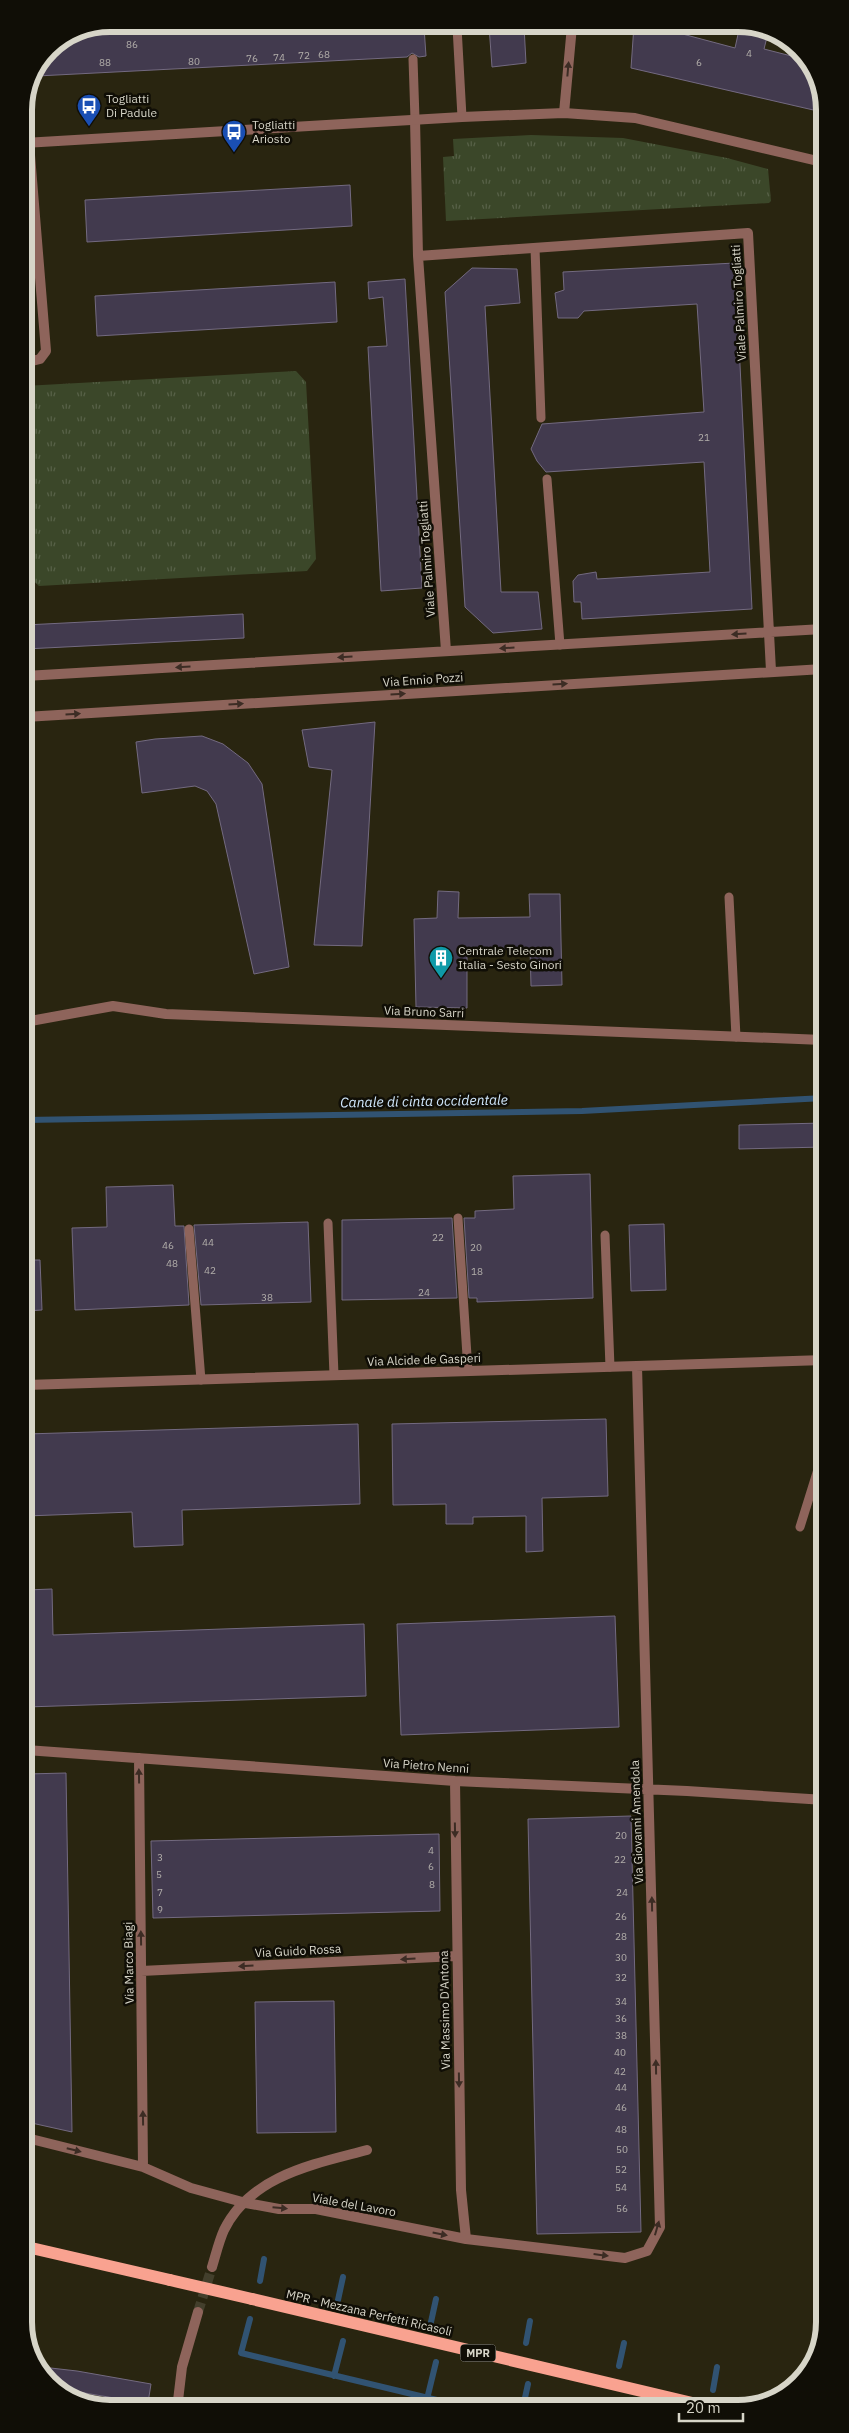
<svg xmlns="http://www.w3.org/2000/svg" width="849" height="2433" viewBox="0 0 849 2433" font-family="'IBM Plex Sans',sans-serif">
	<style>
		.grass { fill: url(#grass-tufts) }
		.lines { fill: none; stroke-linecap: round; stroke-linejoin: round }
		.stream { stroke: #315372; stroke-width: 6 }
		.building { fill: #423a4e; stroke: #736a80 }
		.minor-tunnel { stroke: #433f2c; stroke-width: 10; stroke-dasharray: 10 5; stroke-linecap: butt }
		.service { stroke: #8e645b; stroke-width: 9 }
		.minor { stroke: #8e645b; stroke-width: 10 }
		.tertiary { stroke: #8e645b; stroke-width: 10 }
		.primary { stroke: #f9a290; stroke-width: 12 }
		.primary-bridge { stroke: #f9a290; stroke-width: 12 }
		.oneway { fill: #3c2c24 }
		.labels { text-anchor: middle; stroke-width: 5; stroke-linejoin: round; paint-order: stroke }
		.number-label { font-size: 10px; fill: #b2aeaa }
		.shield { fill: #100e06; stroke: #9b998e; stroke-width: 1 }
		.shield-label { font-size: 11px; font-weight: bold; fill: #d7d5c8 }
		.poi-label { font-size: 12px; fill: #d7d5c8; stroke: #100e06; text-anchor: start }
		.street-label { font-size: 12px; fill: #d7d5c8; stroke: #100e06 }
		.water-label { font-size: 14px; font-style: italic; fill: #d1e8fd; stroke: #100e06 }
		.rim { fill: none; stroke: #d7d5c8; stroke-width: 6 }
	</style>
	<defs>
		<pattern id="grass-tufts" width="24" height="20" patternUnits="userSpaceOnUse" patternTransform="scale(1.25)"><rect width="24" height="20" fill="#3b4729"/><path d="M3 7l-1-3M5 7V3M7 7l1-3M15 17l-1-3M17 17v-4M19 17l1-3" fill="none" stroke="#576147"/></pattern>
	</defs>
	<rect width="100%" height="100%" fill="#292510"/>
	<path class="grass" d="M531,135L623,138L727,158L768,169L771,201L769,203L446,221L443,157L454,156L453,139Z
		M296,371L306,382L316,559L307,571L39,586L25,573L24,386Z"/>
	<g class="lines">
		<path class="stream" d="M25,1120L582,1111L824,1098
			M260,2281L264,2259
			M338,2300L343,2277
			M250,2319L241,2353L466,2407
			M431,2322L436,2299
			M526,2343L530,2321
			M619,2366L624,2343
			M334,2376L343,2341
			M713,2390L717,2367
			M427,2399L436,2362
			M523,2407L528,2384
			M621,2407V2405"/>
	</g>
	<path class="building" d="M634,25H676L675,32L735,48L739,30L767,37L764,49L803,59L822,88V112L631,68Z
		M489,26H524L526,63L492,67Z
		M424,27L426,56L419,57L412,53L407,57L37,76L49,49L78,30Z
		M350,185L352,226L87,242L85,200Z
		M735,263L752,609L582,619L581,602H574L573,581L578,575L596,572L597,579L710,572L704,462L546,472L537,461L531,449L542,424L704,412L697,304L584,311L578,318H558L555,293L564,290L563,272Z
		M472,268L517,269L520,303L485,306L501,592H538L542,629L493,633L465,607L445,292Z
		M405,279L422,588L381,591L368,347L387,346L383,297L369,299L368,282Z
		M335,282L337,322L97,336L95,296Z
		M243,614L244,638L25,649V625Z
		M375,722L362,946L314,945L332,770L309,767L302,730Z
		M202,736L223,744L248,763L262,784L289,967L254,974L216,804L207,791L195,786L142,793L136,742L155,739Z
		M438,891L459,892L458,918L530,917L529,894H560L562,985L531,986L530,949L467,950V1008L416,1007L414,919L437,918Z
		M824,1123V1147L739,1149V1125Z
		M590,1174L593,1298L477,1302V1298H469L464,1218H475V1211L514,1209L513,1176Z
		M173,1185L175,1226H184L189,1305L75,1310L72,1228L107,1227L106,1187Z
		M452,1218L457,1298L342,1300V1220Z
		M308,1222L311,1302L201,1305L194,1225Z
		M664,1224L666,1290L631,1291L629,1225Z
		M25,1260H40L42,1310L25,1311Z
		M606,1419L608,1496L542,1498L543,1551L526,1552V1516L473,1517V1524H446V1504L393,1505L392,1424Z
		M358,1424L360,1504L182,1510L183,1545L134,1547L132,1512L26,1516V1434Z
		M52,1589L53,1635L364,1624L366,1696L26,1707V1590Z
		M615,1616L619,1727L401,1735L397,1624Z
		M66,1773L72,2132L27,2122L26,1774Z
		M631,1816L641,2232L537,2234L528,1819Z
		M439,1834L440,1911L153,1918L151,1841Z
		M334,2001L336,2132L257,2133L255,2002Z
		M42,2367L77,2371L151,2384L147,2409H125L126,2400L79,2392L78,2399L58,2391Z"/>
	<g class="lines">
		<path class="minor-tunnel" d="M198,2312L212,2267"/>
		<path class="service" d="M457,27L462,117
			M413,59L415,119
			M535,248L541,418
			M547,479L560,645
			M729,897L736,1037
			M458,1218L468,1371
			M328,1223L334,1375
			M189,1229L201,1380
			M605,1235L610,1367
			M800,1527L824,1450"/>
		<path class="minor" d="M564,113L572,26
			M415,119L418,256L446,651
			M418,256L748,233L771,671
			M24,363L40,359L46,351L29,143
			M25,676L823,629
			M25,717L823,669
			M25,1022L113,1006L166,1014L823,1040
			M26,1385L824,1360
			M26,1750L455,1781L687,1791L825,1800
			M139,1758L143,2167
			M455,1781L461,2190L466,2239
			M141,1971L457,1956
			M27,2138L143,2167L191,2188L246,2203L279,2209H316L466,2239L625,2258L647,2251L660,2227L637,1366
			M212,2267C216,2254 219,2241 224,2230C251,2175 315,2164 367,2150
			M177,2409L182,2367L198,2312"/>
		<path class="tertiary" d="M24,143L462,117L564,113L635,118L822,162"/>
		<path class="primary" d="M27,2247L170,2280
			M252,2299L705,2406"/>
		<path class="primary-bridge" d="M170,2280L252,2299"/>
	</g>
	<defs><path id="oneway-solid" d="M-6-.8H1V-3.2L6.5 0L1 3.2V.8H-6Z" transform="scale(1.25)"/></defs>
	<g class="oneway">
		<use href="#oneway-solid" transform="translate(568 69) rotate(-85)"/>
		<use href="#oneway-solid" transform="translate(739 634) rotate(177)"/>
		<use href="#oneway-solid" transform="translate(507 648) rotate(177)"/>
		<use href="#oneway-solid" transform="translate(345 657) rotate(177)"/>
		<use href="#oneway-solid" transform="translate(183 667) rotate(177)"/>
		<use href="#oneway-solid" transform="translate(560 684) rotate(-4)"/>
		<use href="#oneway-solid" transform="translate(398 694) rotate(-4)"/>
		<use href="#oneway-solid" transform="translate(236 704) rotate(-4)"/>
		<use href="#oneway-solid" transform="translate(73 714) rotate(-4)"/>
		<use href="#oneway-solid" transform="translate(139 1776) rotate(-91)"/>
		<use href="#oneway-solid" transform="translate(455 1830) rotate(89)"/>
		<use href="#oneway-solid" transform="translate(652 1904) rotate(-91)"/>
		<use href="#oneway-solid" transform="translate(141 1938) rotate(-91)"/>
		<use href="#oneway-solid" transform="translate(408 1959) rotate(177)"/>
		<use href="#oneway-solid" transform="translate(246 1966) rotate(177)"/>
		<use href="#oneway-solid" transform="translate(656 2067) rotate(-91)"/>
		<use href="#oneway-solid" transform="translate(459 2080) rotate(89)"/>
		<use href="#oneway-solid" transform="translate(143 2118) rotate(-91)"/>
		<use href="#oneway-solid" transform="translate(74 2150) rotate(14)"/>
		<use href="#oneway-solid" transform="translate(280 2208) rotate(5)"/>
		<use href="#oneway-solid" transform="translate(657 2228) rotate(-74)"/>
		<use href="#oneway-solid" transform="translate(440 2234) rotate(11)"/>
		<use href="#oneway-solid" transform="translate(601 2255) rotate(7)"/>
	</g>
	<defs>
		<symbol id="bus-pin" viewBox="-11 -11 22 30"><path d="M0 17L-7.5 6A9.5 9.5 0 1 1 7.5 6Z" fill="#1a4fb4" stroke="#100e06"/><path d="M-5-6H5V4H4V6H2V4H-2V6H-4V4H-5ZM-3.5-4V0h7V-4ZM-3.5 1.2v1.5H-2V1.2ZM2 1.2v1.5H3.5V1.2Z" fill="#fff"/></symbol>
		<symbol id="building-pin" viewBox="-11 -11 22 30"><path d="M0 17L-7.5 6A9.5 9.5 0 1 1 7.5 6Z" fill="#0f9aa8" stroke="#100e06"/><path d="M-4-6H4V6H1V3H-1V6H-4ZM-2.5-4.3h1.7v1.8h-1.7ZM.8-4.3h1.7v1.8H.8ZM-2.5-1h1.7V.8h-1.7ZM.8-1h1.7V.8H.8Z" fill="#fff"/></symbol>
	</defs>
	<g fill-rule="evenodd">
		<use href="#bus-pin" x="75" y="92" width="28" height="38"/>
		<use href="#bus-pin" x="220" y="118" width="28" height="38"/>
		<use href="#building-pin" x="427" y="944" width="28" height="38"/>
	</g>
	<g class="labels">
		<g class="number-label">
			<text x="132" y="48">86</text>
			<text x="749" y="57">4</text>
			<text x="324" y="58">68</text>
			<text x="304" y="59">72</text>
			<text x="279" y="61">74</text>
			<text x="252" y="62">76</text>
			<text x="194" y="65">80</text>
			<text x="105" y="66">88</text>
			<text x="699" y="66">6</text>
			<text x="704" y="441">21</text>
			<text x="438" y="1241">22</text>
			<text x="208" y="1246">44</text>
			<text x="168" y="1249">46</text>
			<text x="476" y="1251">20</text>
			<text x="172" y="1267">48</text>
			<text x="210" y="1274">42</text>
			<text x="477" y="1275">18</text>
			<text x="424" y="1296">24</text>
			<text x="267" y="1301">38</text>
			<text x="621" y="1839">20</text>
			<text x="431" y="1854">4</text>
			<text x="160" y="1861">3</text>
			<text x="620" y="1863">22</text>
			<text x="431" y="1870">6</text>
			<text x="159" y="1878">5</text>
			<text x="432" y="1888">8</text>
			<text x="160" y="1896">7</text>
			<text x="622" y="1896">24</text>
			<text x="160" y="1913">9</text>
			<text x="621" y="1920">26</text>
			<text x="621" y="1940">28</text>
			<text x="621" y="1961">30</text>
			<text x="621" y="1981">32</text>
			<text x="621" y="2005">34</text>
			<text x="621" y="2022">36</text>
			<text x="621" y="2039">38</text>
			<text x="620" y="2056">40</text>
			<text x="620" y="2075">42</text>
			<text x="621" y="2091">44</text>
			<text x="621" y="2111">46</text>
			<text x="621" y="2133">48</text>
			<text x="622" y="2153">50</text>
			<text x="621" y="2173">52</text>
			<text x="621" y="2191">54</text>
			<text x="622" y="2212">56</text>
		</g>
		<rect class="shield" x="460.5" y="2344.5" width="35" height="17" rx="4"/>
		<g class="shield-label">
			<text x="478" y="2357">MPR</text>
		</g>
		<g class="poi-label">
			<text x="106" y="103">Togliatti<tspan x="106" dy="14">Di Padule</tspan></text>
			<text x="252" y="129">Togliatti<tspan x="252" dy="14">Ariosto</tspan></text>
			<text x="458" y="955">Centrale Telecom<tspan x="458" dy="14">Italia - Sesto Ginori</tspan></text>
		</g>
		<g class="street-label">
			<text transform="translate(739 303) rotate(-93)" y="4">Viale Palmiro Togliatti</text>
			<text transform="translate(427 559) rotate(-94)" y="4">Viale Palmiro Togliatti</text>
			<text transform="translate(423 680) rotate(-4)" y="4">Via Ennio Pozzi</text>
			<text transform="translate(424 1012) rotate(2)" y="4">Via Bruno Sarri</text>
			<text transform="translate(424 1360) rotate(-2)" y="4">Via Alcide de Gasperi</text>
			<text transform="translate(426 1766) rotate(4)" y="4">Via Pietro Nenni</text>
			<text transform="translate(637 1822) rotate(-92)" y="4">Via Giovanni Amendola</text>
			<text transform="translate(298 1951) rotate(-3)" y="4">Via Guido Rossa</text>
			<text transform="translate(129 1963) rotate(-91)" y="4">Via Marco Biagi</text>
			<text transform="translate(445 2010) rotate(-91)" y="4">Via Massimo D'Antona</text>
			<text transform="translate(354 2205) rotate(10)" y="4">Viale del Lavoro</text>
			<text transform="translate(369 2313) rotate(13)" y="4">MPR - Mezzana Perfetti Ricasoli</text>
		</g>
		<g class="water-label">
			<text transform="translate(424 1101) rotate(-1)" y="5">Canale di cinta occidentale</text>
		</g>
	</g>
	<path d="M0 0H849V2433H0ZM110 32H738A78 78 0 0 1 816 110V2322A78 78 0 0 1 738 2400H110A78 78 0 0 1 32 2322V110A78 78 0 0 1 110 32Z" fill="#100e06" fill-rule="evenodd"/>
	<path class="rim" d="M110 32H738A78 78 0 0 1 816 110V2322A78 78 0 0 1 738 2400H110A78 78 0 0 1 32 2322V110A78 78 0 0 1 110 32Z"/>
	<path d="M679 2413v8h64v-8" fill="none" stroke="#d7d5c8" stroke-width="2.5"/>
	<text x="686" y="2413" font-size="15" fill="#d7d5c8" stroke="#100e06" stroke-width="4" paint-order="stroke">20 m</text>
</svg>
